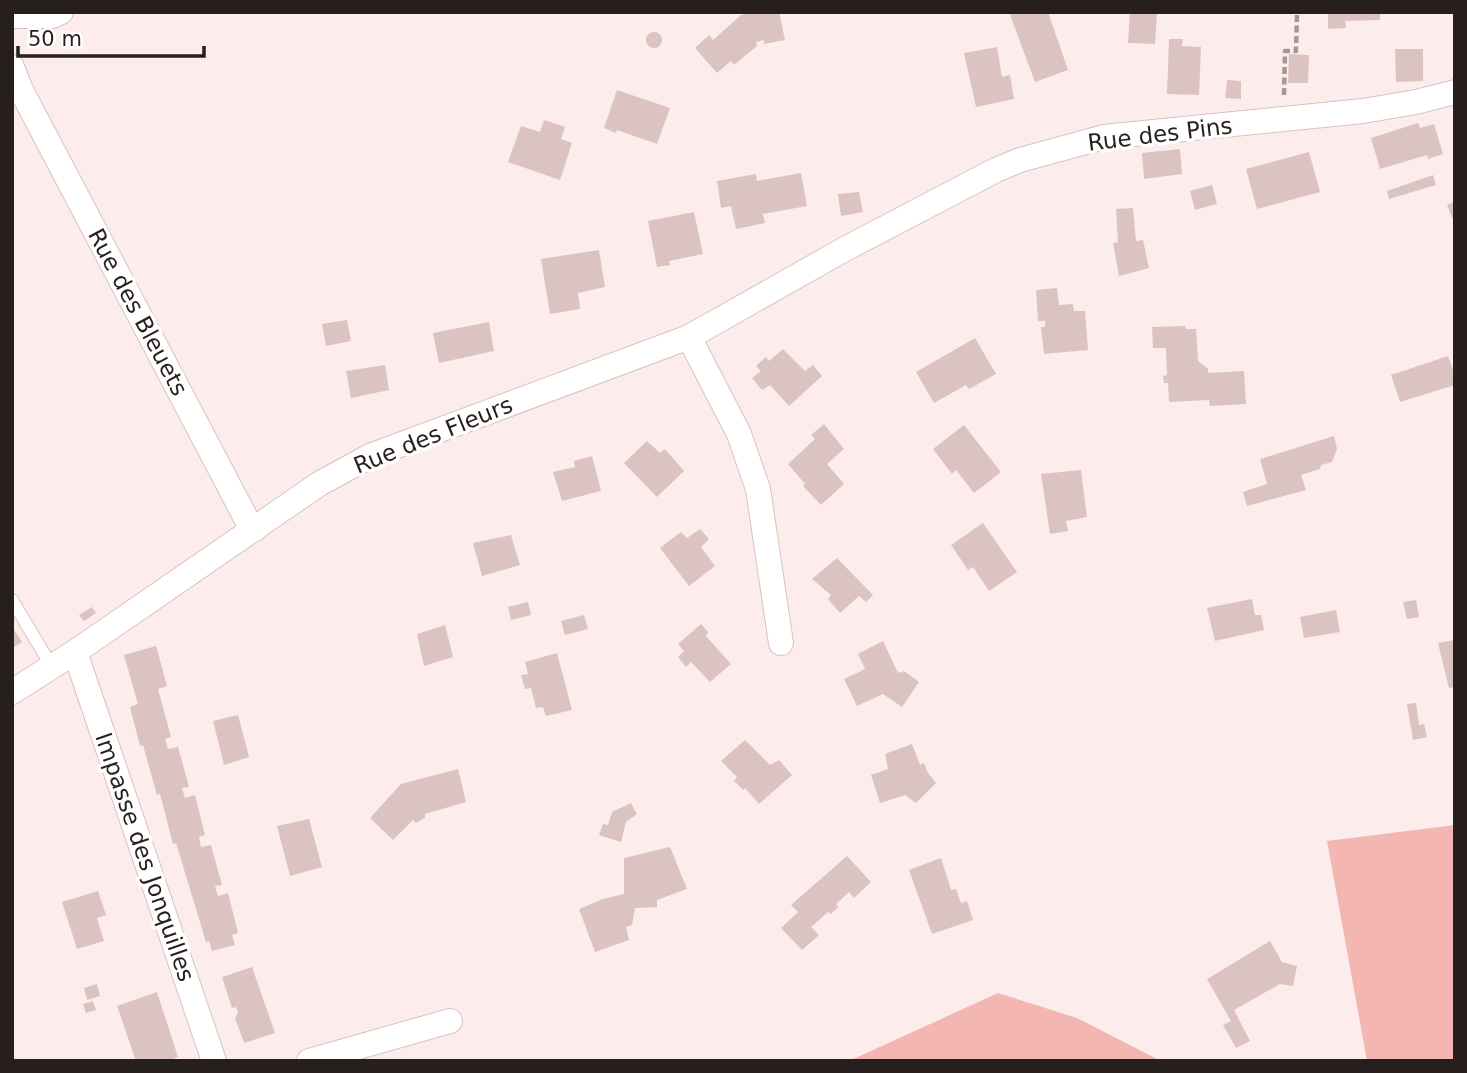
<svg xmlns="http://www.w3.org/2000/svg" width="1467" height="1073" viewBox="0 0 1467 1073" font-family="'DejaVu Sans',sans-serif">
	<style>
		.green { fill: #f4b6b0 }
		.building { fill: #dac3c0 }
		.lines { fill: none; stroke-linecap: round; stroke-linejoin: round }
		.service-casing { stroke: #d9c2bf; stroke-width: 14 }
		.minor-casing { stroke: #d9c2bf; stroke-width: 26 }
		.path { stroke: #a59998; stroke-width: 4.5; stroke-dasharray: 7 3.5; stroke-linecap: butt }
		.service { stroke: #fff; stroke-width: 12 }
		.minor { stroke: #fff; stroke-width: 24 }
		.labels { text-anchor: middle; stroke-width: 7; stroke-linejoin: round; paint-order: stroke }
		.street-label { font-size: 23px; fill: #271f1e; stroke: #fefefe }
	</style>
	<rect width="100%" height="100%" fill="#fcedec"/>
	<path class="green" d="M1455,825V1061H1367L1327,841Z
		M998,993L1077,1018L1161,1061H849Z"/>
	<path class="building" d="M756,12H779L785,40L764,44V40L756,42L757,46L734,65L731,61L717,73L695,48L709,35L713,40L741,15Z
		M1009,12H1048L1068,70L1035,82Z
		M1130,12H1157L1155,44L1128,43Z
		M1328,12H1380V20L1345,21L1346,28L1328,29Z
		M646 40a8 8 0 1 1 16 0a8 8 0 1 1-16 0Z
		M1169,39H1183L1182,46L1201,47L1199,95L1167,94Z
		M997,47L1002,77L1010,75L1014,99L976,107L964,53Z
		M1395,49H1423V81L1396,82Z
		M1289,54L1309,55L1308,83H1288Z
		M1227,80L1241,81V99L1225,98Z
		M617,90L670,108L657,144L617,130L616,133L604,128Z
		M544,120L565,127L561,139L572,143L560,180L508,162L521,126L540,132Z
		M1418,123L1420,128L1434,124L1443,154L1428,159L1427,155L1380,169L1371,138Z
		M1180,149L1182,174L1144,179L1142,153Z
		M1309,152L1320,192L1257,209L1246,169Z
		M801,173L807,206L763,214L765,223L736,229L731,206L721,208L717,181L756,174L757,181Z
		M1433,175L1436,185L1389,199L1387,191Z
		M1212,185L1217,204L1195,210L1190,191Z
		M859,192L863,212L841,216L838,194Z
		M1455,201V225L1447,205Z
		M1133,208L1136,241L1143,240L1149,268L1119,276L1113,243L1118,242L1116,209Z
		M694,212L703,254L669,261L670,265L657,267L648,221Z
		M599,250L605,287L578,293L580,309L550,314L541,259Z
		M1057,288L1059,305L1073,304L1074,311H1085L1088,350L1044,354L1041,327H1045V321H1038L1036,290Z
		M347,320L351,341L326,346L322,324Z
		M489,322L494,351L439,363L433,333Z
		M1185,326L1186,329H1196L1198,361L1208,369V373L1244,371L1246,404L1210,406L1209,400L1169,402L1168,383H1164L1163,376L1167,375L1166,348H1153L1152,327Z
		M975,338L996,374L969,389L966,385L934,403L916,372Z
		M783,349L805,371L813,365L822,376L789,406L770,385L762,390L752,378L761,371L756,366L766,357L769,361Z
		M1448,356L1455,375V385L1400,402L1391,375Z
		M385,365L389,390L351,398L346,371Z
		M824,424L844,449L827,464L844,484L821,505L803,486L805,484L788,464L815,439L811,435Z
		M964,425L1001,472L974,493L956,470L952,474L933,449Z
		M1334,436L1337,449L1332,462L1321,465L1320,469L1301,475L1306,490L1247,506L1243,492L1267,484L1260,459Z
		M647,441L660,453L665,449L684,471L657,497L624,463Z
		M592,456L601,491L562,501L553,472L575,467L574,461Z
		M1081,470L1087,517L1066,521L1068,531L1050,534L1041,474Z
		M983,523L1017,572L989,591L973,567L968,570L951,545Z
		M700,529L709,539L701,547L715,566L689,586L660,548L681,532L687,538Z
		M511,535L520,565L482,576L473,543Z
		M837,558L873,595L866,602L859,596L840,613L828,599L831,595L812,579Z
		M1252,599L1255,615H1261L1264,630L1215,641L1207,608Z
		M1416,600L1419,617L1407,619L1403,602Z
		M528,602L531,615L511,620L508,607Z
		M92,607L96,613L84,621L79,615Z
		M1336,610L1340,632L1304,638L1300,617Z
		M584,615L588,629L565,635L561,621Z
		M701,624L708,632L706,636L731,664L710,682L691,662L686,667L678,657L684,651L678,644Z
		M445,625L453,657L424,666L417,634Z
		M12,627L22,642L12,648Z
		M1455,640V687L1449,688L1438,643Z
		M883,641L898,673L904,671L919,682L902,707L883,694L857,706L844,679L865,669L858,654Z
		M156,646L167,686L158,689L171,737L165,739L168,749L178,747L189,787L182,788L185,798L195,795L205,835L199,837L201,847L211,845L222,885L215,886L218,896L228,893L238,933L232,935L235,945L212,951L209,941L206,942L176,843L173,844L160,794L157,795L143,745L140,746L130,707L138,704L124,655Z
		M557,653L572,710L546,716L543,707L536,708L531,688L525,689L521,675L528,674L525,662Z
		M1416,703L1419,725L1424,724L1427,737L1413,740L1407,704Z
		M238,715L249,757L224,765L213,721Z
		M745,740L770,765L779,760L792,775L759,804L745,788L743,790L734,781L737,777L721,761Z
		M912,744L920,765L924,763L928,773L936,783L916,803L905,795L880,803L871,775L888,769L885,754Z
		M458,769L466,802L425,814V818L416,823L413,820L393,840L370,818L401,784Z
		M631,803L637,814L626,822L621,842L599,835L603,824L608,825L612,812Z
		M309,819L322,867L290,876L277,826Z
		M670,847L687,889L657,900V907L635,908L632,925L626,927L629,940L595,952L579,909L603,899L624,894V858Z
		M847,856L871,882L854,898L849,892L836,904L838,907L831,914L828,912L811,927L819,935L802,950L781,928L798,912L791,905Z
		M941,858L951,890L956,889L961,903L967,901L973,920L932,934L909,870Z
		M98,891L106,915L97,918L104,941L77,949L62,902Z
		M1270,941L1282,962L1297,966L1293,986L1280,984L1234,1010L1250,1041L1236,1048L1223,1025L1231,1021L1207,979Z
		M252,967L275,1033L244,1043L235,1018L238,1013L236,1007L232,1008L222,977Z
		M97,984L100,996L87,1000L84,988Z
		M157,992L178,1057L168,1061H136L117,1006Z
		M93,1001L96,1010L86,1013L83,1004Z"/>
	<g class="lines">
		<defs>
			<path id="service" d="M12,600L52,667"/>
			<path id="minor" d="M12,16H52L61,12
				M12,67L21,90L248,522L255,529
				M689,337L739,434L758,489L781,643
				M75,652L214,1061
				M12,692L75,652L319,484L370,456L689,337L845,249L996,170L1020,160L1104,137L1363,111L1416,102L1455,92
				M309,1061L450,1021"/>
		</defs>
		<use href="#service" class="service-casing"/>
		<use href="#minor" class="minor-casing"/>
		<path class="path" d="M1284,95L1285,51H1296L1297,12"/>
		<use href="#service" class="service"/>
		<use href="#minor" class="minor"/>
	</g>
	<g class="labels">
		<g class="street-label">
			<text transform="translate(1160 134) rotate(-7)" y="8">Rue des Pins</text>
			<text transform="translate(138 312) rotate(62)" y="8">Rue des Bleuets</text>
			<text transform="translate(433 435) rotate(-22)" y="8">Rue des Fleurs</text>
			<text transform="translate(145 857) rotate(71)" y="8">Impasse des Jonquilles</text>
		</g>
	</g>
	<rect width="1467" height="1073" fill="none" stroke="#271f1e" stroke-width="28"/>
	<path d="M18 46v10h186v-10" fill="none" stroke="#271f1e" stroke-width="3.5"/>
	<text x="28" y="46" font-size="21" fill="#271f1e" stroke="#fefefe" stroke-width="5" paint-order="stroke">50 m</text>
</svg>
